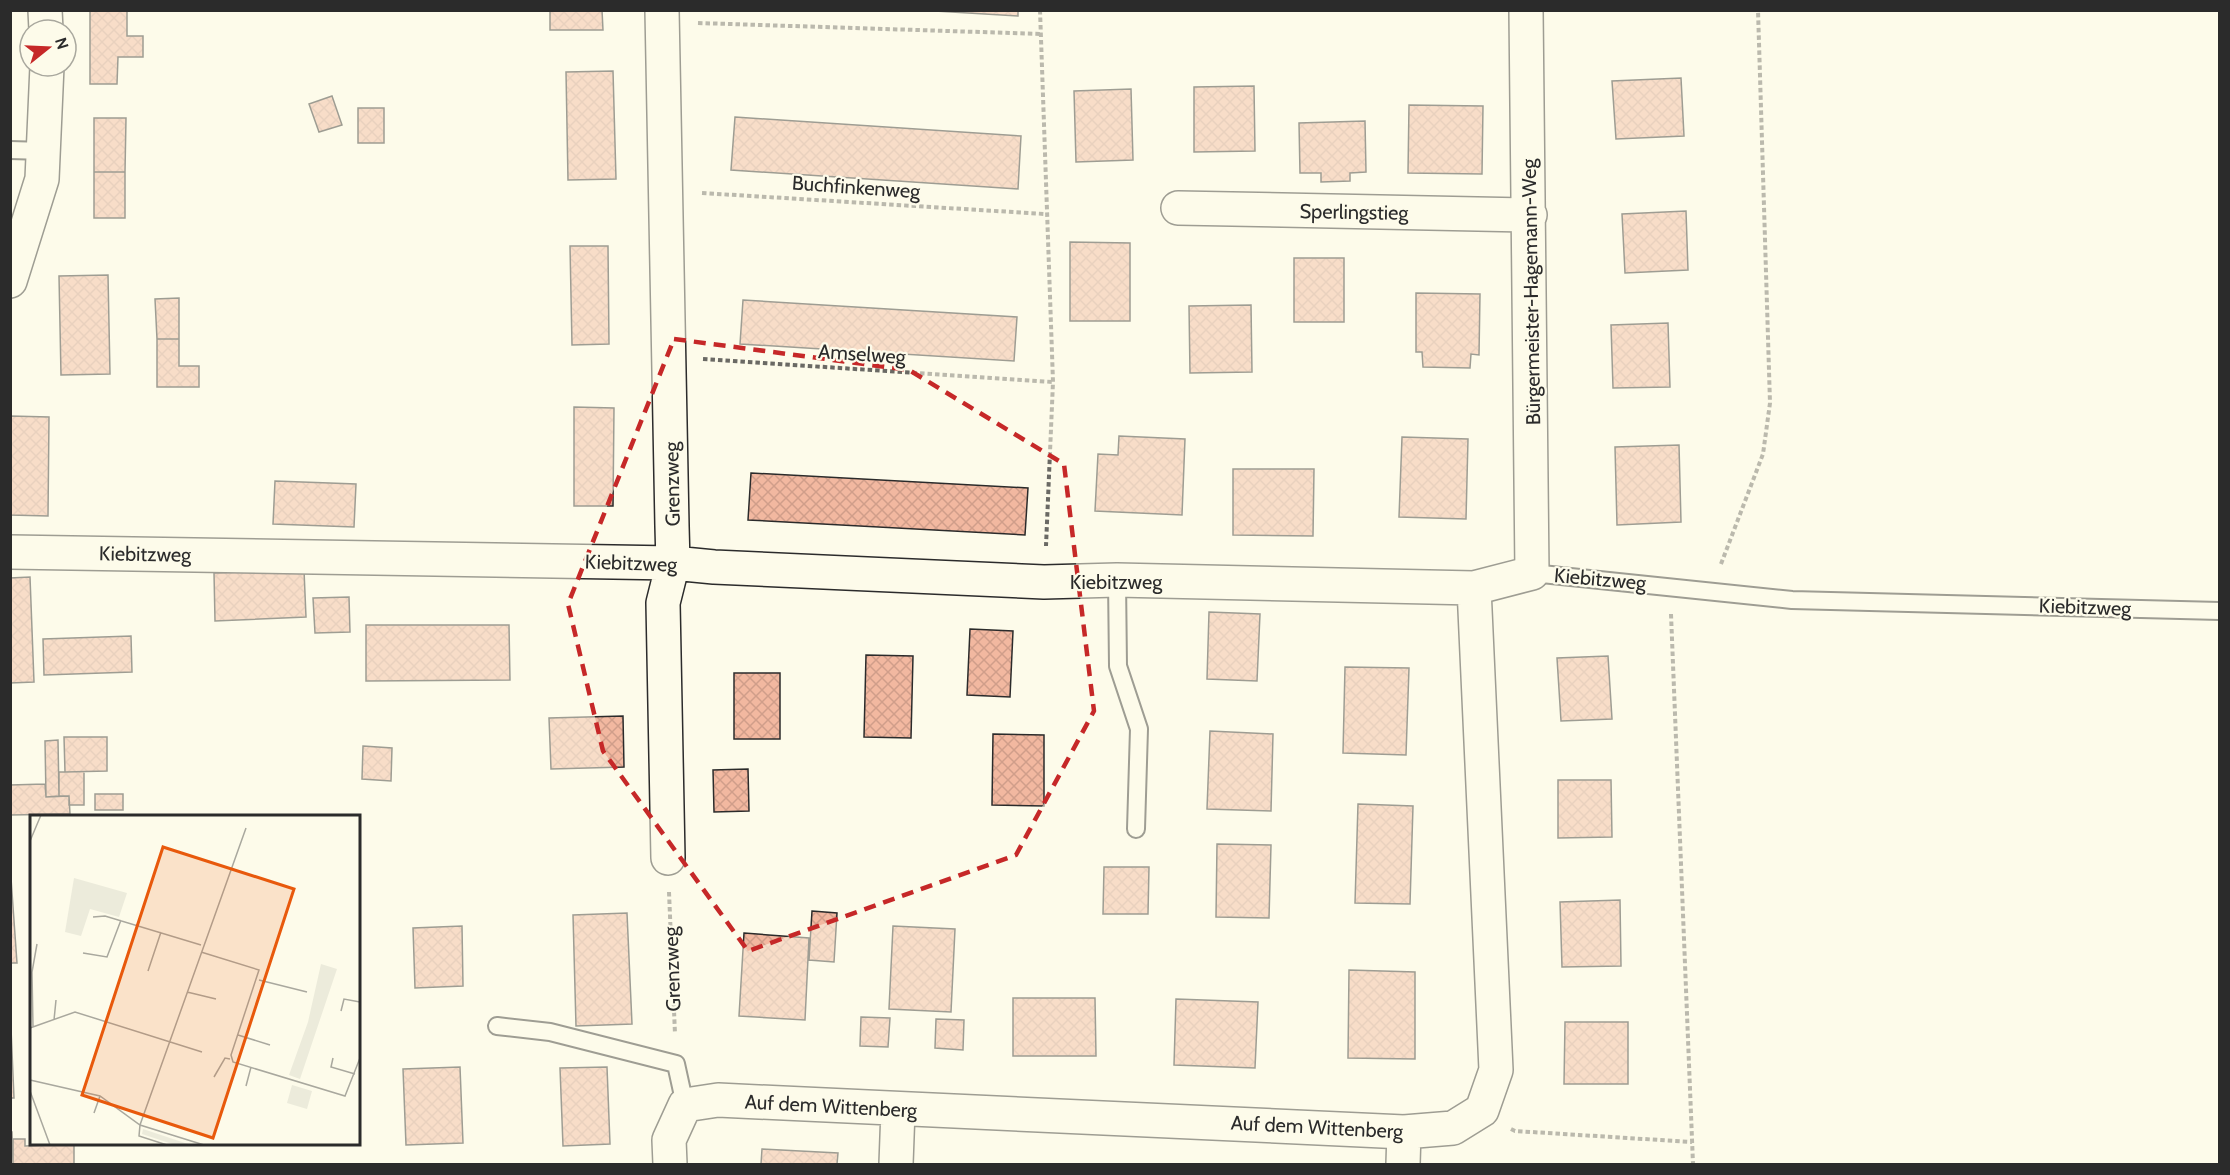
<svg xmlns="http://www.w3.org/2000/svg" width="2230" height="1175" viewBox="0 0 2230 1175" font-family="Cabin,sans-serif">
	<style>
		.building { fill: url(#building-cross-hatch); stroke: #2b2b2b; stroke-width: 1.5 }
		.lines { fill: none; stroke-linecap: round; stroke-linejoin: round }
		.service-casing { stroke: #2b2b2b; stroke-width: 20 }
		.minor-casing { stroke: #2b2b2b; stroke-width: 36 }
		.path { stroke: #6a6964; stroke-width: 4; stroke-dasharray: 4.5 3; stroke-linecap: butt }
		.service { stroke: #fdfbea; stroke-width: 16 }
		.minor { stroke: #fdfbea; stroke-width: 33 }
		.marked { fill: none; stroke: #c62828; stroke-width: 4.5; stroke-dasharray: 12 8; stroke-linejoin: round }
		.labels { text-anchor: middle; stroke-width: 4.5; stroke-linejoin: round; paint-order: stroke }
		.street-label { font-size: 20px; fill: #2b2b2b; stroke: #fdfbea }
		.inset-road { fill: none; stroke: #a9a89e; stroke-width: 1.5 }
		.view { fill: #e8590c; fill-opacity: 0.15; stroke: #e8590c; stroke-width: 3 }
		.inset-edge { fill: none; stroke: #2b2b2b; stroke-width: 3 }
	</style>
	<defs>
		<pattern id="building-cross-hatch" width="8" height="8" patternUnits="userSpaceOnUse" patternTransform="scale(1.5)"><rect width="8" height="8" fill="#f2b8a0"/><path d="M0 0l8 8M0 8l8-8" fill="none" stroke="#d09e8a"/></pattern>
	</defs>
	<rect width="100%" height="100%" fill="#fdfbea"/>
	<path class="building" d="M90,10H127V36H143V57H118L117,84H90Z
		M550,10H602L603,30H550Z
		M918,10H1018V16Z
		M613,71L616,179L568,180L566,72Z
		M1681,78L1684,136L1616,139L1612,81Z
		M1254,86L1255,151L1194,152V87Z
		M1131,89L1133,160L1076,162L1074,91Z
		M332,96L342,125L319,132L309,104Z
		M1409,105L1483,106L1482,174L1408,173Z
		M358,108H384V143H358Z
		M735,117L1021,136L1018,189L731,170Z
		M94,118H126L125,172H94Z
		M1365,121L1366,172L1350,173V181L1321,182V173H1300L1299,123Z
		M94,172H125V218H94Z
		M1686,211L1688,270L1625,273L1622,214Z
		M1070,242L1130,243V321H1070Z
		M570,246H608L609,344L572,345Z
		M1294,258H1344V322H1294Z
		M108,275L110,374L61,375L59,276Z
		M1416,293L1480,294L1479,355L1471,354L1470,368L1423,367L1422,352H1416Z
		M179,298V339H157L155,299Z
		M743,300L1017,317L1014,361L740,344Z
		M1251,305L1252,372L1190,373L1189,306Z
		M1668,323L1670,387L1613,388L1611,325Z
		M157,339H179V366H199V387H157Z
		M574,407L614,408L613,506H574Z
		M10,416L49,417L48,516L10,515Z
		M1119,436L1185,439L1182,515L1095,511L1098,454L1118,455Z
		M1402,437L1468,439L1466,519L1399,517Z
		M1679,445L1681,522L1617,525L1615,447Z
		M1233,469H1314L1313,536L1233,535Z
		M751,473L1028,488L1025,535L748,520Z
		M275,481L356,484L354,527L273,524Z
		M304,570L306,617L215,621L214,573Z
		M30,577L34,682L10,683V578Z
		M349,597L350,632L315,633L313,598Z
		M1209,612L1260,614L1257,681L1207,679Z
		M366,625H509L510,680L366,681Z
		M970,629L1013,631L1010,697L967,695Z
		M131,636L132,672L44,675L43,639Z
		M866,655L913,656L911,738L864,737Z
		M1608,656L1612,719L1561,721L1557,658Z
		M1345,667L1409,668L1406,755L1343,753Z
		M734,673H780V739H734Z
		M623,716L624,767L551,769L549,718Z
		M1210,731L1273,734L1271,811L1207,809Z
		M993,734L1044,735V806L992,805Z
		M64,737H107V771L65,772Z
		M58,740L59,796L46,797L45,741Z
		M363,746L392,748L391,781L362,779Z
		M748,769L749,811L714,812L713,770Z
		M59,772H84V805H69V796H59Z
		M1558,780H1611L1612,837L1558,838Z
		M45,784L46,797L69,796L70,814L10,815V785Z
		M95,794H123V810H95Z
		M1358,804L1413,806L1410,904L1355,903Z
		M1217,844L1271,845L1269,918L1216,917Z
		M10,864L17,963H10Z
		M1104,867H1149L1148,914H1103Z
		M1620,900L1621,966L1562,967L1560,902Z
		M812,911L837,913L834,962L809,960Z
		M627,913L632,1024L576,1026L573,915Z
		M462,926L463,986L415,988L413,928Z
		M893,926L955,929L951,1012L889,1009Z
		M744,933L809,938L805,1020L739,1016Z
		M1349,970L1415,972V1059L1348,1058Z
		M1013,998H1095L1096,1056H1013Z
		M1176,999L1258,1002L1255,1068L1174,1065Z
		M10,1005L14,1098H10Z
		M861,1017L890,1018L888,1047L860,1046Z
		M936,1019L964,1020L963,1050L935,1048Z
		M1565,1022H1628V1084H1564Z
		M460,1067L463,1143L406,1145L403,1069Z
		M607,1067L610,1144L563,1146L560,1068Z
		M10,1132H12L13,1164H10Z
		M13,1139H25V1146L74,1144V1164H13Z
		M762,1149L838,1153L837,1164H761Z"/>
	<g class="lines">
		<defs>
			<path id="service" d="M10,150L44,151
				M1532,573L1792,600L2220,611
				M1117,580L1118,666L1139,729L1136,829
				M497,1026L550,1032L676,1064L685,1105"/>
			<path id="minor" d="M45,10L46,30
				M662,10L672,526L673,563L663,603L668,858
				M1178,208L1530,215
				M10,281L42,179L47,66
				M10,552L673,563L714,567L1044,582L1117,580L1474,588L1532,573L1526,10
				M670,1164L669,1140L685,1105L718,1100L1404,1132L1453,1128L1482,1110L1496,1070L1474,588
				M896,1164L898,1110
				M1403,1164L1404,1132"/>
		</defs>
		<use href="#service" class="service-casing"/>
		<use href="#minor" class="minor-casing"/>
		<path class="path" d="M1040,10L1053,382L1046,546
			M698,23L1042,34
			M702,193L1045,214
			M703,359L1053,382
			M1721,564L1763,454L1770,403L1758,10
			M1671,614L1693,1164
			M669,892L675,1034
			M1511,1129L1515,1131L1692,1142"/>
		<use href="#service" class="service"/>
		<use href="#minor" class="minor"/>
	</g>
	<path d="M0 0H2230V1175H0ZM674,339L909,370L1064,464L1094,711L1016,855L748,951L603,751L568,604Z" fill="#fdfbea" fill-opacity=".55" fill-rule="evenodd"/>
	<path class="marked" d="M674,339L909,370L1064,464L1094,711L1016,855L748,951L603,751L568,604Z"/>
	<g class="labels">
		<g class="street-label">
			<text transform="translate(856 187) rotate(4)" y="7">Buchfinkenweg</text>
			<text transform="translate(1354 212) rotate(1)" y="7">Sperlingstieg</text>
			<text transform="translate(1531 292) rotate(-91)" y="7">Bürgermeister-Hagemann-Weg</text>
			<text transform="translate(862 354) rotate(4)" y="7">Amselweg</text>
			<text transform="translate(672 484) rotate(-91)" y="7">Grenzweg</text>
			<text transform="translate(145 554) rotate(1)" y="7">Kiebitzweg</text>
			<text transform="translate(631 563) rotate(2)" y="7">Kiebitzweg</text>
			<text transform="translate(1600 579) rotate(5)" y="7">Kiebitzweg</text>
			<text x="1116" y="589">Kiebitzweg</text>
			<text transform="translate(2085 607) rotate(2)" y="7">Kiebitzweg</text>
			<text transform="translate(672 969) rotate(-92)" y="7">Grenzweg</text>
			<text transform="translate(831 1106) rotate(3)" y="7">Auf dem Wittenberg</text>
			<text transform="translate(1317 1127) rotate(3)" y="7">Auf dem Wittenberg</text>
		</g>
	</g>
	<g transform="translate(30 815)">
		<rect width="330" height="330" fill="#fdfbea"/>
		<path d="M44,63L97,78L89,102L60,94L51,121L35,117Z" fill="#ecebdb"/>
		<path d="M291,149L307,154L270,264L259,260L278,207ZM262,270L282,276L277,294L257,288ZM113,314L161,330H145L112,319Z" fill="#ecebdb"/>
		<path class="inset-road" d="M0,26L11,0M63,102L75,101L171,130M171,137L229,155L201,240L203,247L315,281L330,243M53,138L77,142L91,105M118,156L131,117M229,165L277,177M157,177L186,184M311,196L314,184L330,187M24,205L26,185M3,212L2,157L7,129M0,213L45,197L172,237M208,220L240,230M303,243L301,252L325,259M184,262L195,243L200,244M0,265L70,281L110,310L174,330M216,271L221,252M0,276L20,330M64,298L70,281M137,330L109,321L110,310L216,13"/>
		<path class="view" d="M133,32L264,74L183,323L52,280Z"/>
		<rect width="330" height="330" class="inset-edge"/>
	</g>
	<rect width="2230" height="1175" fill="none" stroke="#2b2b2b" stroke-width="24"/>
	<g transform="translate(48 48) rotate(72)"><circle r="28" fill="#fdfbea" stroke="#a9a89e" stroke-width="1.5"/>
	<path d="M0-4.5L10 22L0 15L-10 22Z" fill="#c62828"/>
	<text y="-9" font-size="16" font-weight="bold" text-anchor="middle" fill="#2b2b2b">N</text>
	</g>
</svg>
